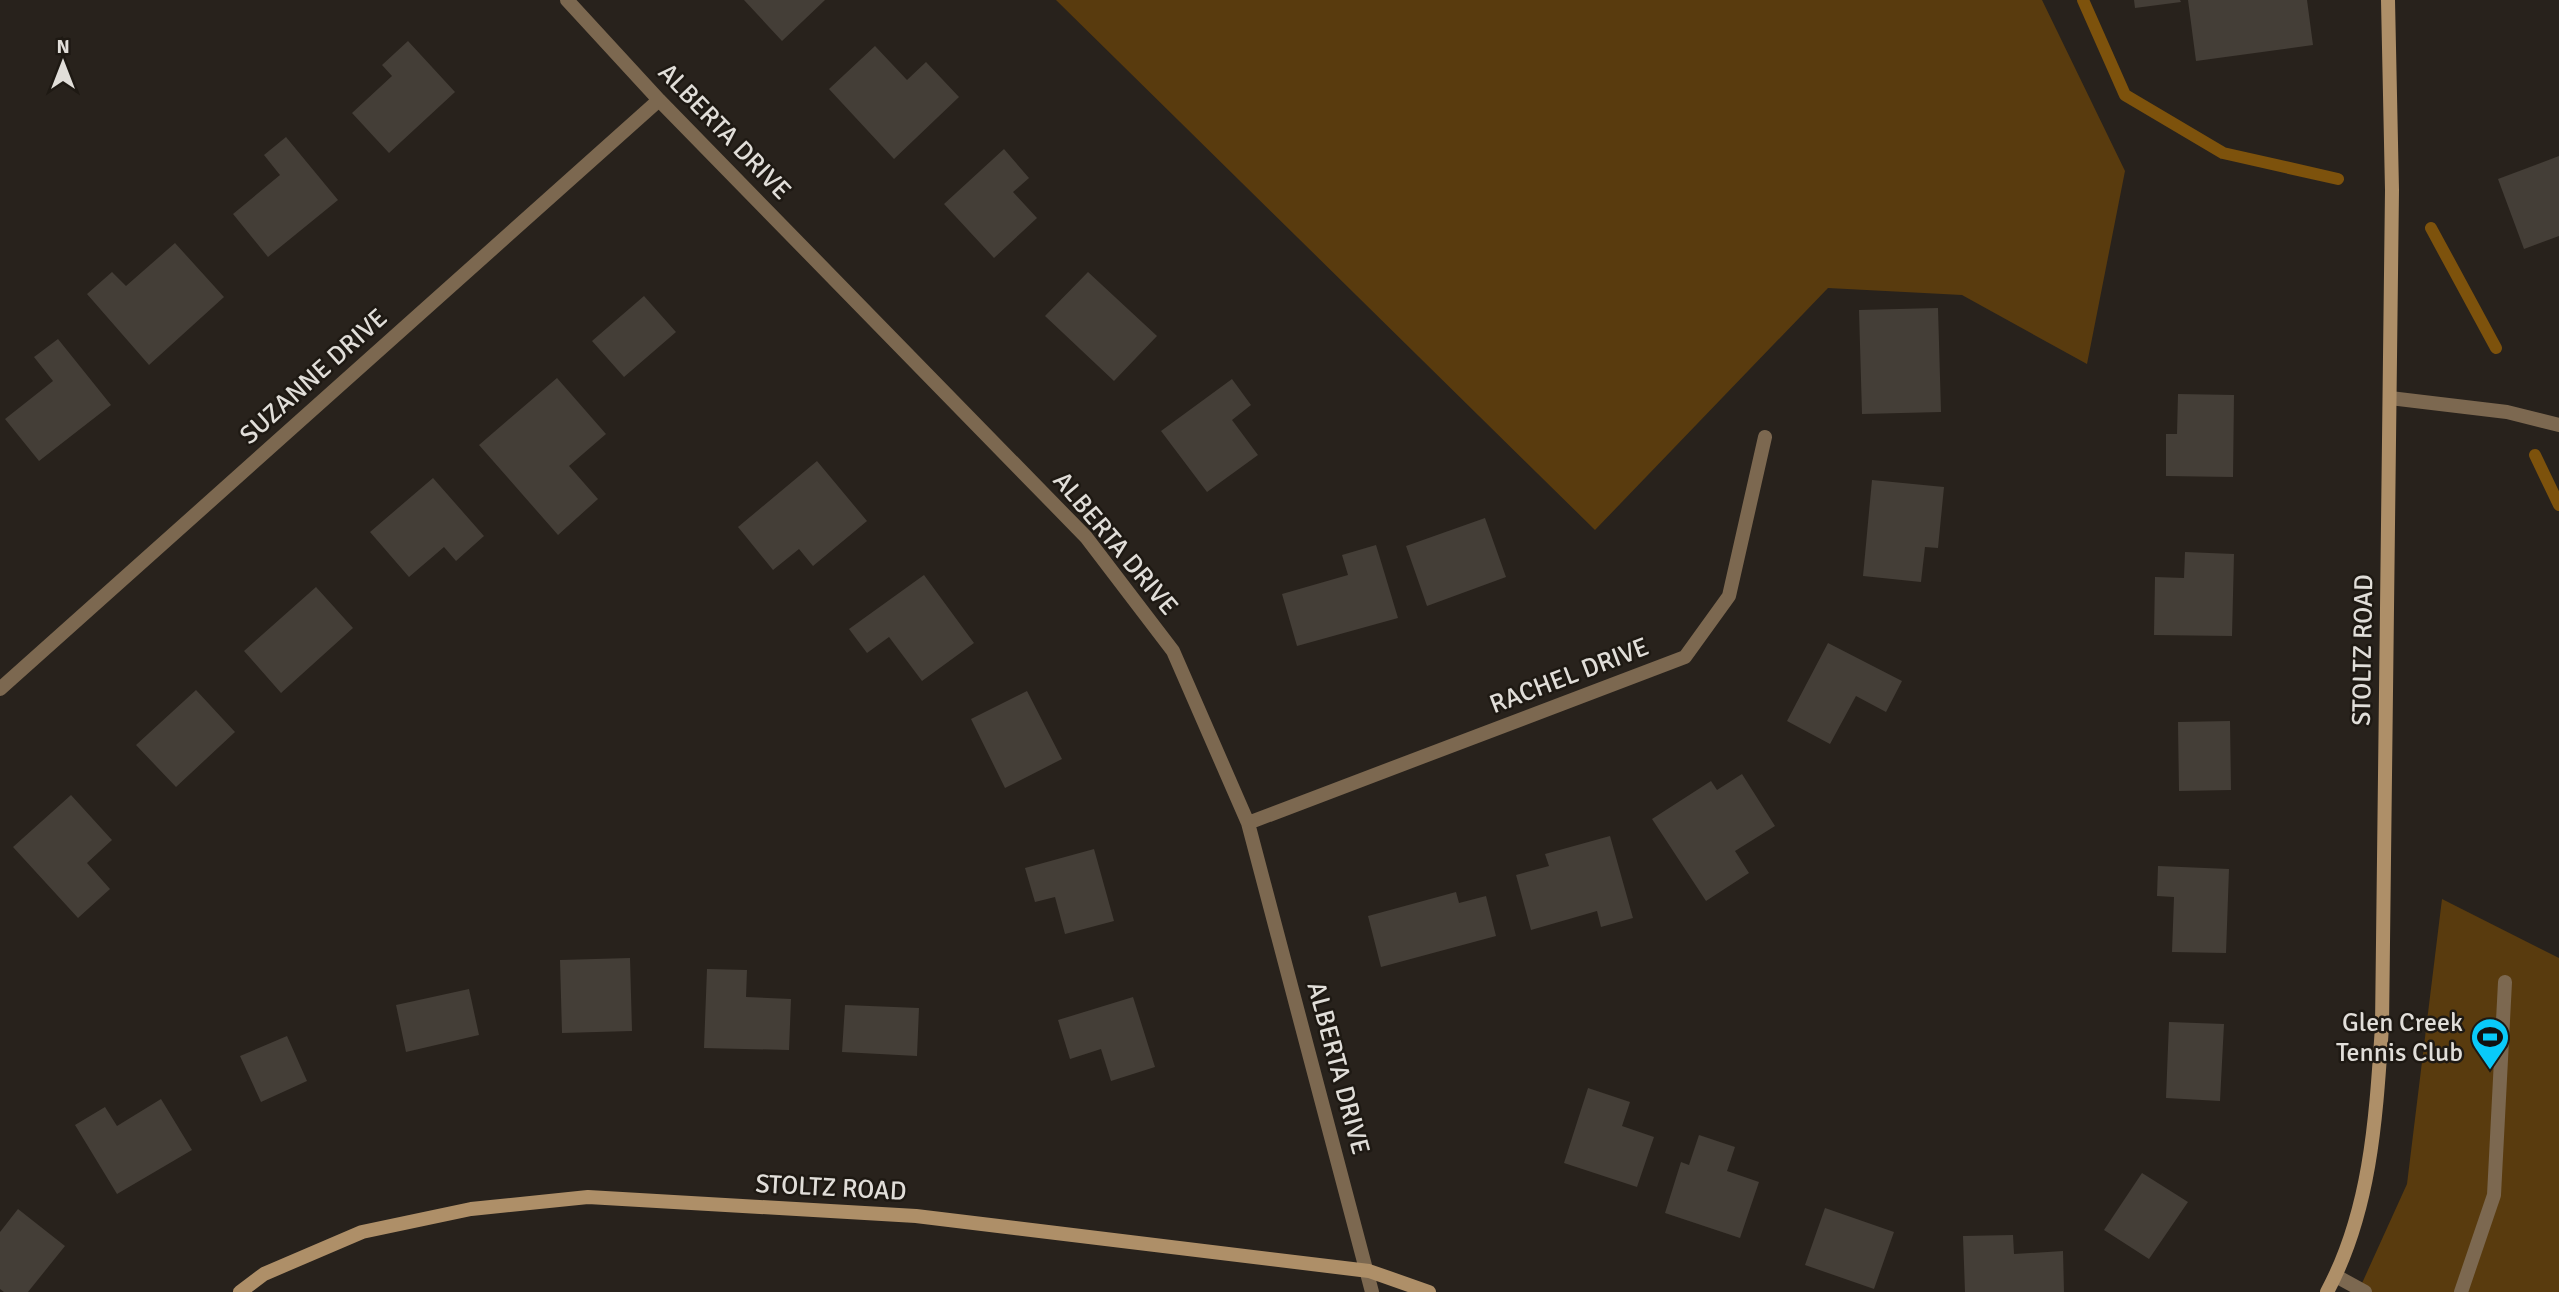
<svg xmlns="http://www.w3.org/2000/svg" width="2559" height="1292" viewBox="0 0 2559 1292" font-family="Signika,sans-serif">
	<style>
		.green { fill: #593b0e }
		.lines { fill: none; stroke-linecap: round; stroke-linejoin: round }
		.stream { stroke: #7d520c; stroke-width: 12 }
		.building { fill: #443e37 }
		.lane { stroke: #7c6850; stroke-width: 14 }
		.street { stroke: #7c6850; stroke-width: 14 }
		.secondary { stroke: #ae8f68; stroke-width: 14 }
		.labels { text-anchor: middle; stroke-width: 5; stroke-linejoin: round; paint-order: stroke }
		.street-label { font-size: 26px; fill: #e1ded9; stroke: #1e1913 }
		.poi-label { font-size: 26px; fill: #e1ded9; stroke: #1e1913; text-anchor: end }
	</style>
	<rect width="100%" height="100%" fill="#28221c"/>
	<path class="green" d="M1056,0H2042L2125,171L2087,364L1962,295L1828,288L1595,530Z
		M2442,899L2559,958V1292H2358L2407,1184Z"/>
	<g class="lines">
		<path class="stream" d="M2083,0L2125,95L2223,153L2338,179
			M2431,228L2496,348
			M2535,455L2559,505"/>
	</g>
	<path class="building" d="M744,0H825L782,41Z
		M2134,0H2180L2181,2L2135,8Z
		M2188,0H2307L2313,45L2196,61Z
		M408,41L455,92L389,153L352,113L392,76L382,65Z
		M875,46L907,80L926,62L959,97L894,159L829,89Z
		M286,137L338,200L268,257L233,214L280,175L264,155Z
		M1004,149L1029,178L1013,192L1037,218L994,258L944,204Z
		M2559,156V236L2524,249L2498,179Z
		M175,243L224,297L149,365L87,294L112,272L126,286Z
		M1088,272L1157,336L1114,381L1045,316Z
		M644,296L676,332L624,377L592,341Z
		M1938,308L1941,412L1862,414L1859,310Z
		M58,339L111,405L39,461L5,419L53,381L34,357Z
		M557,378L606,434L569,466L598,499L558,535L479,445Z
		M1232,379L1251,405L1232,420L1258,455L1207,492L1161,431Z
		M2178,394L2234,395L2233,477L2166,476V434H2177Z
		M817,461L867,521L813,566L799,549L773,570L738,527Z
		M433,478L484,536L456,561L444,547L409,577L370,532Z
		M1872,480L1944,487L1938,548L1925,547L1921,582L1863,576Z
		M1485,518L1506,577L1427,606L1406,546Z
		M1376,545L1398,618L1297,646L1282,594L1348,575L1342,555Z
		M2185,552L2234,554L2232,636L2154,635L2155,577L2184,578Z
		M924,575L974,643L922,681L889,637L867,653L849,629Z
		M316,587L353,628L281,693L244,651Z
		M1828,643L1902,681L1886,712L1856,696L1830,744L1787,721Z
		M196,690L235,732L176,787L136,745Z
		M1027,691L1062,759L1005,788L971,719Z
		M2230,721L2231,790L2179,791L2178,722Z
		M1742,774L1775,826L1735,851L1749,873L1706,901L1652,819L1711,781L1717,790Z
		M71,795L112,840L87,863L110,889L78,918L13,847Z
		M1610,836L1633,918L1601,927L1597,911L1531,930L1516,875L1549,866L1545,854Z
		M1094,849L1114,921L1065,934L1055,897L1035,902L1025,868Z
		M2158,866L2229,869L2226,953L2172,952L2174,897L2157,896Z
		M1456,892L1459,903L1486,896L1496,936L1381,967L1368,916Z
		M630,958L632,1031L562,1033L560,960Z
		M707,969L747,970L746,997L791,999L789,1050L704,1048Z
		M469,989L479,1035L406,1052L396,1005Z
		M1133,997L1155,1067L1111,1081L1101,1049L1070,1059L1058,1020Z
		M845,1005L919,1008L917,1056L842,1052Z
		M2169,1022L2224,1024L2220,1101L2166,1098Z
		M287,1036L307,1081L261,1102L240,1056Z
		M1588,1088L1630,1102L1622,1126L1654,1137L1637,1187L1564,1163Z
		M161,1099L192,1150L117,1194L75,1125L105,1107L117,1126Z
		M1699,1135L1735,1147L1727,1171L1759,1182L1740,1238L1665,1213L1681,1162L1689,1165Z
		M2142,1173L2188,1202L2149,1259L2104,1230Z
		M1825,1208L1894,1232L1874,1289L1805,1265Z
		M18,1209L65,1246L28,1292H4L0,1289V1232Z
		M2013,1235L2014,1254L2063,1251L2064,1292H1965L1963,1236Z"/>
	<g class="lines">
		<path class="lane" d="M2336,1276L2365,1292
			M2461,1292L2494,1195L2505,982"/>
		<path class="street" d="M567,0L659,100L1086,537L1173,651L1248,823L1372,1292
			M2390,398L2507,412L2559,425
			M0,689L659,100
			M1248,823L1685,657L1729,596L1765,437"/>
		<path class="secondary" d="M240,1292L264,1274L362,1232L471,1209L588,1197L916,1216L1369,1271L1429,1292
			M2327,1292C2371,1210 2376,1117 2382,1026L2392,190L2388,0"/>
	</g>
	<defs>
		<symbol id="stadium-pin" viewBox="-11 -11 22 30"><path d="M0 17L-7.5 6A9.5 9.5 0 1 1 7.5 6Z" fill="#09cafa" stroke="#1e1913"/><path d="M0-5a6.5 5 0 1 0 0 10a6.5 5 0 1 0 0-10ZM-3.5-1.8h7v3.6h-7Z" fill="#111"/></symbol>
	</defs>
	<g fill-rule="evenodd">
		<use href="#stadium-pin" x="2468" y="1015" width="44" height="60"/>
	</g>
	<g class="labels">
		<g class="street-label">
			<text transform="translate(725 131) rotate(46)" y="9">ALBERTA DRIVE</text>
			<text transform="translate(313 376) rotate(-42)" y="9">SUZANNE DRIVE</text>
			<text transform="translate(1116 543) rotate(50)" y="9">ALBERTA DRIVE</text>
			<text transform="translate(2362 650) rotate(-89)" y="9">STOLTZ ROAD</text>
			<text transform="translate(1569 675) rotate(-21)" y="9">RACHEL DRIVE</text>
			<text transform="translate(1339 1068) rotate(75)" y="9">ALBERTA DRIVE</text>
			<text transform="translate(831 1187) rotate(3)" y="9">STOLTZ ROAD</text>
		</g>
		<g class="poi-label">
			<text x="2463" y="1031">Glen Creek<tspan x="2463" dy="30">Tennis Club</tspan></text>
		</g>
	</g>
	<g transform="translate(63 63)" stroke="#1e1913" stroke-width="5" paint-order="stroke">
	<path d="M0-5L12 26L0 18L-12 26Z" fill="#e1ded9"/>
	<text y="-10" font-size="19" font-weight="bold" text-anchor="middle" fill="#e1ded9">N</text>
	</g>
</svg>
